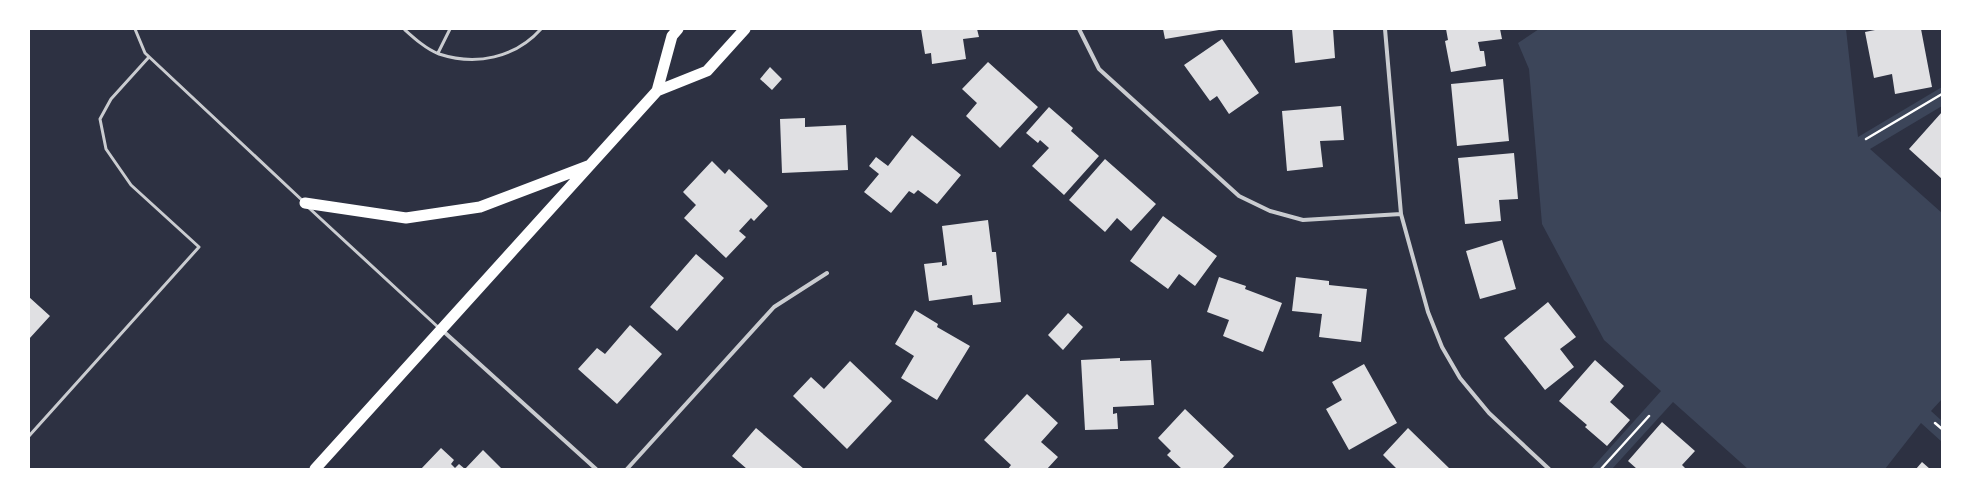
<svg xmlns="http://www.w3.org/2000/svg" width="1971" height="498" viewBox="0 0 1971 498" font-family="Helvetica,sans-serif">
	<style>
		.green { fill: #3c4559 }
		.building { fill: #e0e0e3 }
		.lines { fill: none; stroke-linecap: round; stroke-linejoin: round }
		.path { stroke: #fff; stroke-width: 2.5 }
		.service { stroke: #caccd0; stroke-width: 3 }
		.minor { stroke: #caccd0; stroke-width: 4 }
		.trunk { stroke: #fff; stroke-width: 11 }
	</style>
	<rect width="100%" height="100%" fill="#2d3142"/>
	<path class="green" d="M1539,29H1846L1858,137L1942,87V106L1870,149L1942,213V399L1931,411L1942,421V442L1921,423L1885,469H1748L1673,402L1612,469L1592,468L1661,391L1604,340L1542,224L1529,69L1518,43Z"/>
	<path class="building" d="M921,29H977L979,37L963,39L966,59L932,64L931,53L925,54Z
		M1163,29H1219V30L1165,39Z
		M1292,29H1333L1335,58L1295,63Z
		M1446,29H1500L1502,39L1478,42L1480,51H1484L1486,66L1451,72L1445,41L1448,40Z
		M1880,29H1921L1932,87L1895,94L1892,74L1874,78L1865,32Z
		M1222,39L1259,93L1229,114L1217,96L1210,101L1184,65Z
		M988,62L1038,107L1000,148L966,116L977,103L962,89Z
		M770,67L782,79L772,90L760,79Z
		M1503,79L1509,141L1457,146L1451,84Z
		M1341,106L1344,140L1320,141L1323,167L1287,171L1282,111Z
		M1049,107L1073,128L1071,131L1099,156L1064,195L1032,166L1049,148L1040,140L1038,143L1026,133Z
		M1942,112V179L1909,149Z
		M805,118V127L846,125L848,170L782,173L780,119Z
		M912,135L961,175L937,204L918,190L914,194L909,191L891,213L864,192L879,174L869,166L876,157L888,166Z
		M1514,153L1518,199L1499,200L1501,221L1465,224L1458,158Z
		M1105,159L1156,204L1131,231L1117,218L1105,232L1069,200Z
		M712,161L725,174L729,169L768,206L754,221L751,218L739,231L746,237L726,258L684,218L696,205L683,192Z
		M1163,216L1217,256L1195,286L1179,274L1168,289L1130,261Z
		M988,220L992,252H996L1001,302L973,305L972,295L929,301L924,264L942,262V266L947,265L942,226Z
		M1502,240L1516,289L1480,299L1466,251Z
		M696,254L724,278L677,331L650,307Z
		M1219,277L1246,286L1245,289L1282,303L1263,352L1223,336L1229,320L1207,312Z
		M1296,277L1329,281V285L1367,289L1361,342L1319,337L1322,314L1292,311Z
		M29,297L50,316L29,339Z
		M1548,302L1576,337L1560,349L1574,367L1545,390L1504,338Z
		M915,310L938,324L937,327L970,346L937,400L901,378L914,356L895,344Z
		M1068,313L1083,327L1063,350L1048,335Z
		M630,325L662,354L617,404L578,369L597,348L605,354Z
		M1120,358V361L1151,360L1154,405L1113,407V414L1117,413L1118,429L1085,430L1081,360Z
		M1595,360L1624,386L1610,402L1630,420L1607,446L1585,427L1587,425L1559,401Z
		M850,361L892,401L847,449L793,396L811,377L824,389Z
		M1364,364L1397,423L1349,450L1326,409L1342,400L1332,382Z
		M1027,394L1058,423L1041,442L1058,457L1047,469H1008L1011,465L984,440Z
		M1185,409L1234,456L1222,469H1182L1167,455L1171,451L1158,438Z
		M1662,422L1695,451L1682,465L1686,469H1637L1628,461Z
		M756,428L804,469H747L732,456Z
		M1408,428L1450,469H1397L1383,455Z
		M441,448L454,460L451,464L455,468L459,464L465,469L483,450L502,469H421Z
		M1922,462L1930,469H1916Z"/>
	<g class="lines">
		<path class="path" d="M1866,139L1942,94
			M1935,423L1942,429
			M1601,469L1649,416"/>
		<path class="service" d="M135,29L145,53L304,202
			M404,29C414,38 426,49 439,54C476,66 515,58 541,29
			M438,53L450,29
			M309,208L439,328
			M29,436L199,247L131,185L106,149L100,119L111,99L149,57"/>
		<path class="minor" d="M1079,29L1099,69L1239,196L1270,211L1303,220L1401,214
			M1385,29L1401,214L1428,312L1442,347L1460,378L1489,413L1549,469
			M442,330L596,469
			M627,469L774,307L827,273"/>
		<path class="trunk" d="M657,91L672,36L678,29
			M305,203L406,218L480,207L588,166
			M315,469L657,91L707,71L745,29"/>
	</g>
	<rect width="1971" height="498" fill="none" stroke="#ffffff" stroke-width="60"/>
</svg>
